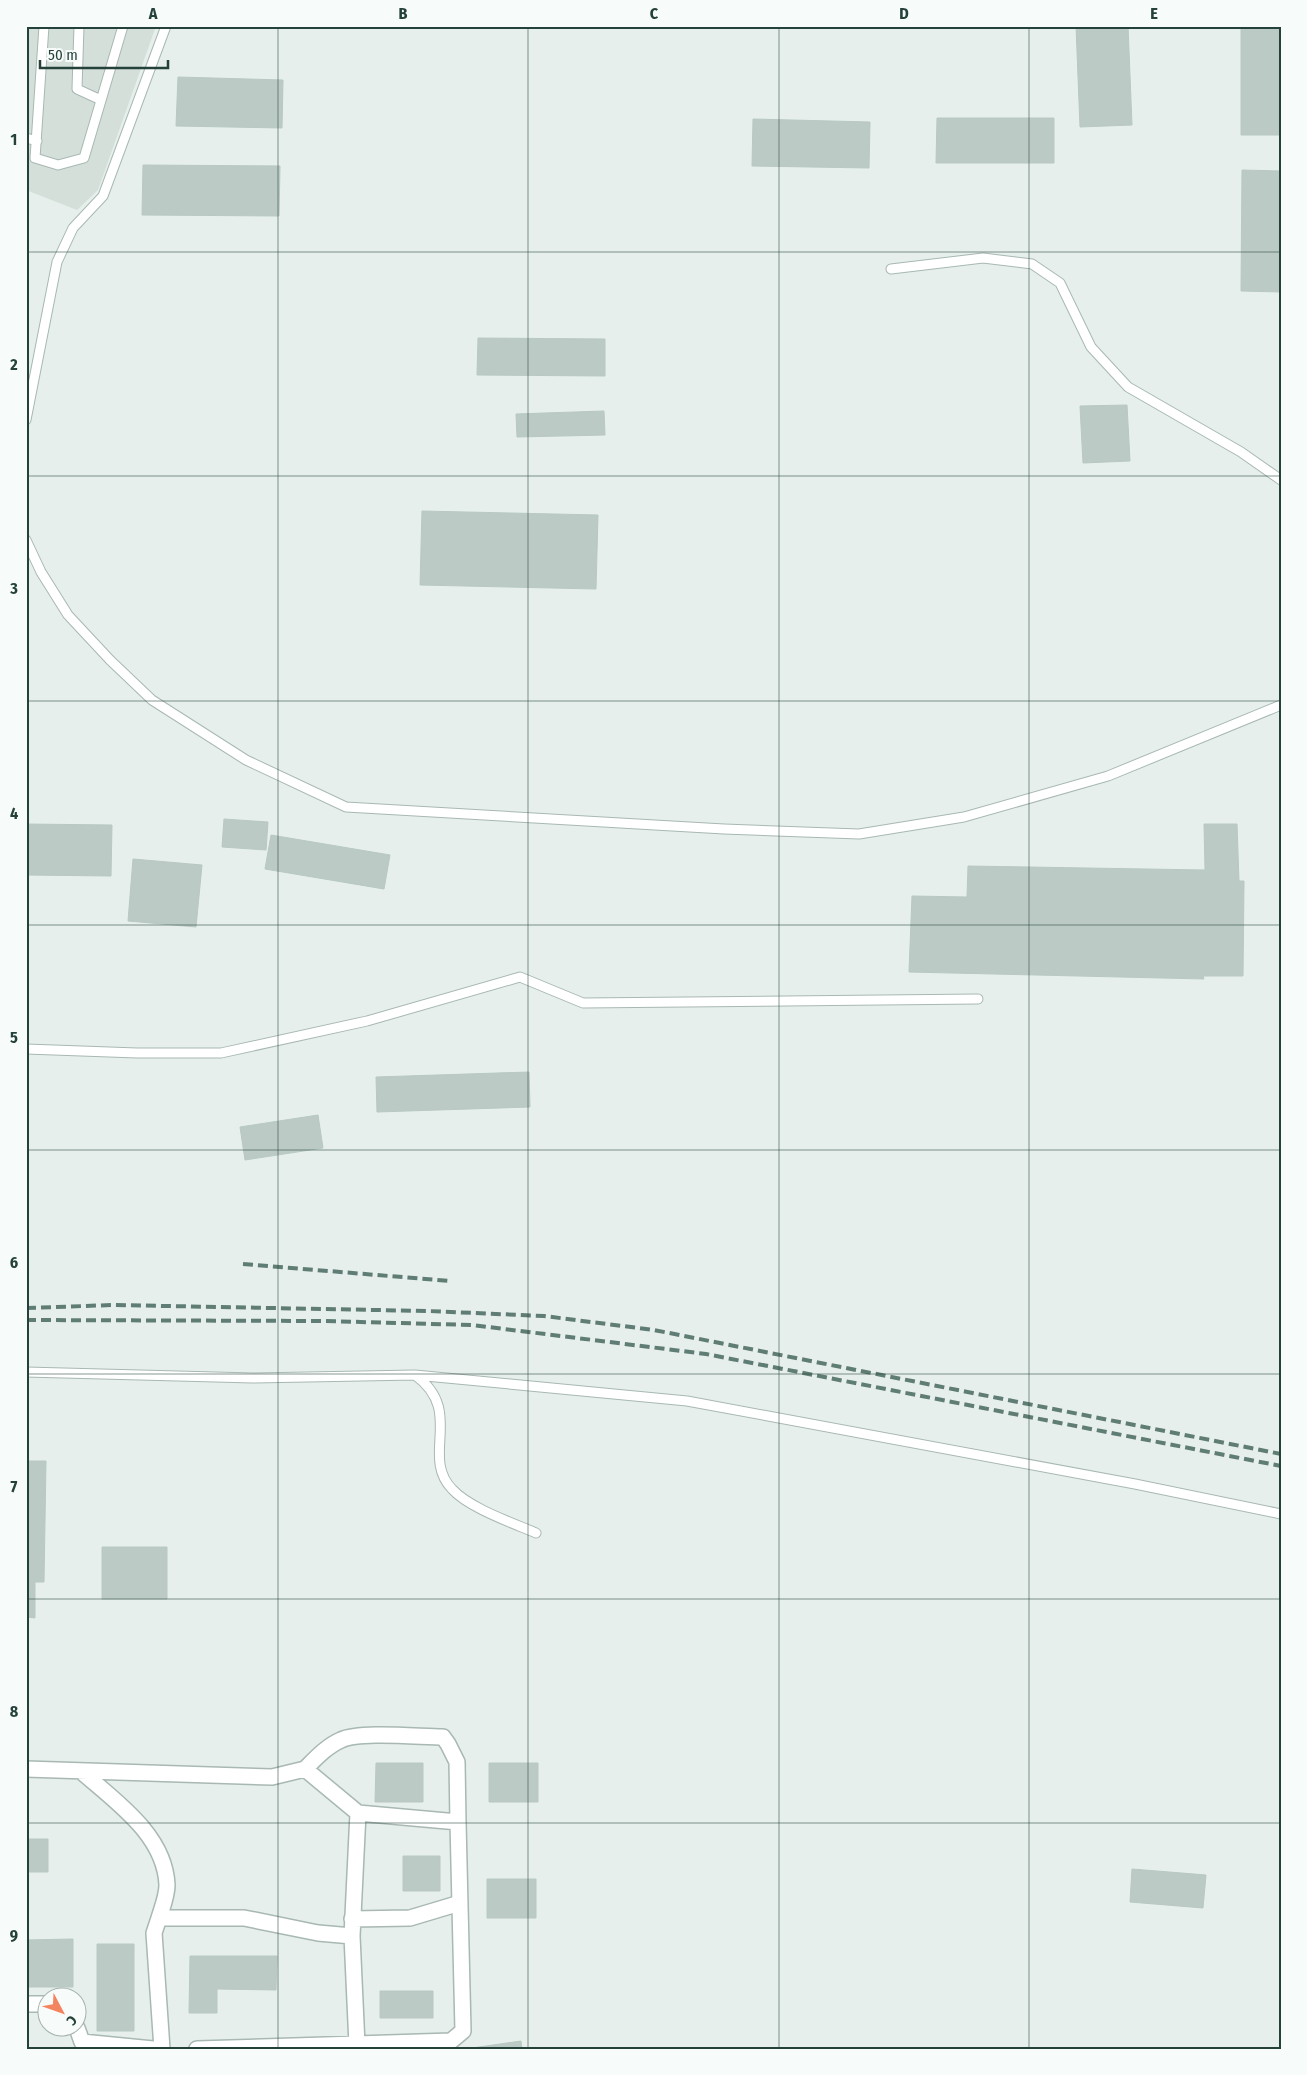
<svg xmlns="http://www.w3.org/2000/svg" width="1307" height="2075" viewBox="0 0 1307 2075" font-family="'Fira Sans Condensed',sans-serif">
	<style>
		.built { fill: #d4dfda }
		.building { fill: #bbcac4; stroke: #b8c9c2 }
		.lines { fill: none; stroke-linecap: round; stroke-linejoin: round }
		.service-casing { stroke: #a8b8b2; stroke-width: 11 }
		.minor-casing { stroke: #a8b8b2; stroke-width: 18 }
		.service { stroke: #fff; stroke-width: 9 }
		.minor { stroke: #fff; stroke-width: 15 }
		.rail { stroke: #5f7d75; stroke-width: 4; stroke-dasharray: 10 5; stroke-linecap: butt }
		.grid { fill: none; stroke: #24423a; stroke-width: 1; stroke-opacity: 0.55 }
		.neatline { fill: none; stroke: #24423a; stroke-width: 2 }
		.grid-label { font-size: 16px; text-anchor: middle; font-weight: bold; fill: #24423a }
	</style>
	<rect width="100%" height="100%" fill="#e6efeb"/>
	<path class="built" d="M26,26H156L98,190L77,210L26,190Z"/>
	<path class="building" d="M1076,26H1128L1132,125L1080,127Z
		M1241,26H1281V135H1241Z
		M178,77L283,80L282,128L176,126Z
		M937,118H1054V163H936Z
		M753,119L870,122L869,168L752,166Z
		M143,165L280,166L279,216L142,215Z
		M1242,170L1281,171V292L1241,291Z
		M478,338L605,339V376L477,375Z
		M1127,405L1130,461L1083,463L1080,406Z
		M604,411L605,435L517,437L516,414Z
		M422,511L598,515L596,589L420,585Z
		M224,819L268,822L266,850L222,847Z
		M26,824L112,825L111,876L26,875Z
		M1204,824H1237L1239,881H1244L1243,976H1203L1204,979L909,972L912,896L967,897L968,866L1205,870Z
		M271,835L390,855L384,889L265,869Z
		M133,859L202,865L196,927L128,921Z
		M529,1072L530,1107L377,1112L376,1077Z
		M318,1115L323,1148L245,1160L240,1127Z
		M26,1461H46L44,1582H35V1618L26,1617Z
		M102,1547H167V1599H102Z
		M376,1763H423V1802H375Z
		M489,1763H538V1802H489Z
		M26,1839H48V1872H26Z
		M403,1856H440V1891H403Z
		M1132,1869L1206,1875L1203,1908L1130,1902Z
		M487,1879H536V1918H487Z
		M73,1939V1987H26V1940Z
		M97,1944H134V2031H97Z
		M190,1956H277L276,1990L217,1989V2013H189Z
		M380,1991H433V2018H380Z
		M521,2041L522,2049H473L472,2048Z"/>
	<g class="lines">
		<defs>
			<path id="service" d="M44,26L35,158L58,165L84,158L123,26
				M79,26L77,89L101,100
				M26,138L37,141
				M891,269L983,258L1032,264L1060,283L1091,347L1128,387L1241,452L1281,480
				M26,420L57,262L73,228L103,196L166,26
				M26,540L41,572L68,615L110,660L152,700L246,760L346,807L724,829L859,834L964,817L1108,776L1281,705
				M26,1049L137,1053H221L367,1021L520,977L583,1003L978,999
				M26,1372L253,1378L415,1375C465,1411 420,1456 452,1489C469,1508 513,1523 536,1533
				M415,1375L687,1401L1135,1484L1281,1514"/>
			<path id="minor" d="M26,1769L272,1777L305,1769L358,1813L352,1936L318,1933L244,1918H159L154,1933L162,2049
				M305,1769C316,1758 327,1746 341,1740C360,1731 420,1737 443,1737L448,1744L457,1762L458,1822L358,1813
				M82,1772C116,1802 165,1835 167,1885C167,1896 162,1908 159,1918
				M352,1919L410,1918L460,1903
				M352,1936L357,2045
				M26,2004H48
				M77,2028L82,2042L153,2049
				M197,2049L451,2041L463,2031L458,1822"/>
		</defs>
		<use href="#service" class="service-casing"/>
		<use href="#minor" class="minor-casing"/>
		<use href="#service" class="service"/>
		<use href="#minor" class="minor"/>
		<path class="rail" d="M243,1264L450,1281
			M26,1308L114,1305L428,1311L544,1316L654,1330L1281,1454
			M26,1320L324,1321L472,1325L706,1354L1281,1466"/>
	</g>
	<path class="grid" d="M278,26V2049M528,26V2049M779,26V2049M1029,26V2049M26,252H1281M26,476H1281M26,701H1281M26,925H1281M26,1150H1281M26,1374H1281M26,1599H1281M26,1823H1281"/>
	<rect width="1307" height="2075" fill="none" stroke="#f7fbf9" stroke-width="55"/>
	<g transform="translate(62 2012) rotate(131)"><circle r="24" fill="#f7fbf9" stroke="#a3b1ad"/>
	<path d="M0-4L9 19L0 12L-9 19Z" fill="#f4845f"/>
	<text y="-8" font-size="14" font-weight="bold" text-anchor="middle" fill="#24423a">С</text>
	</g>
	<path d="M40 60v8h128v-8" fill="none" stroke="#24423a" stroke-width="2.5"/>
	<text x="48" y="60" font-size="15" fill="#24423a" stroke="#f7fbf9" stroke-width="4" paint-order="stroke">50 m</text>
	<rect x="28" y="28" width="1252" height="2020" class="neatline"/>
	<g class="grid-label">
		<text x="153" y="19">A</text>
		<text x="403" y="19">B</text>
		<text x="654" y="19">C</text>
		<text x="904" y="19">D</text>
		<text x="1154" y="19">E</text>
		<text x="14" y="145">1</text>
		<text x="14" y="370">2</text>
		<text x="14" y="594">3</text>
		<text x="14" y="819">4</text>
		<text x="14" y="1043">5</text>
		<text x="14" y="1268">6</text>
		<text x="14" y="1492">7</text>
		<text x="14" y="1717">8</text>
		<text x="14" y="1941">9</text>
	</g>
</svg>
